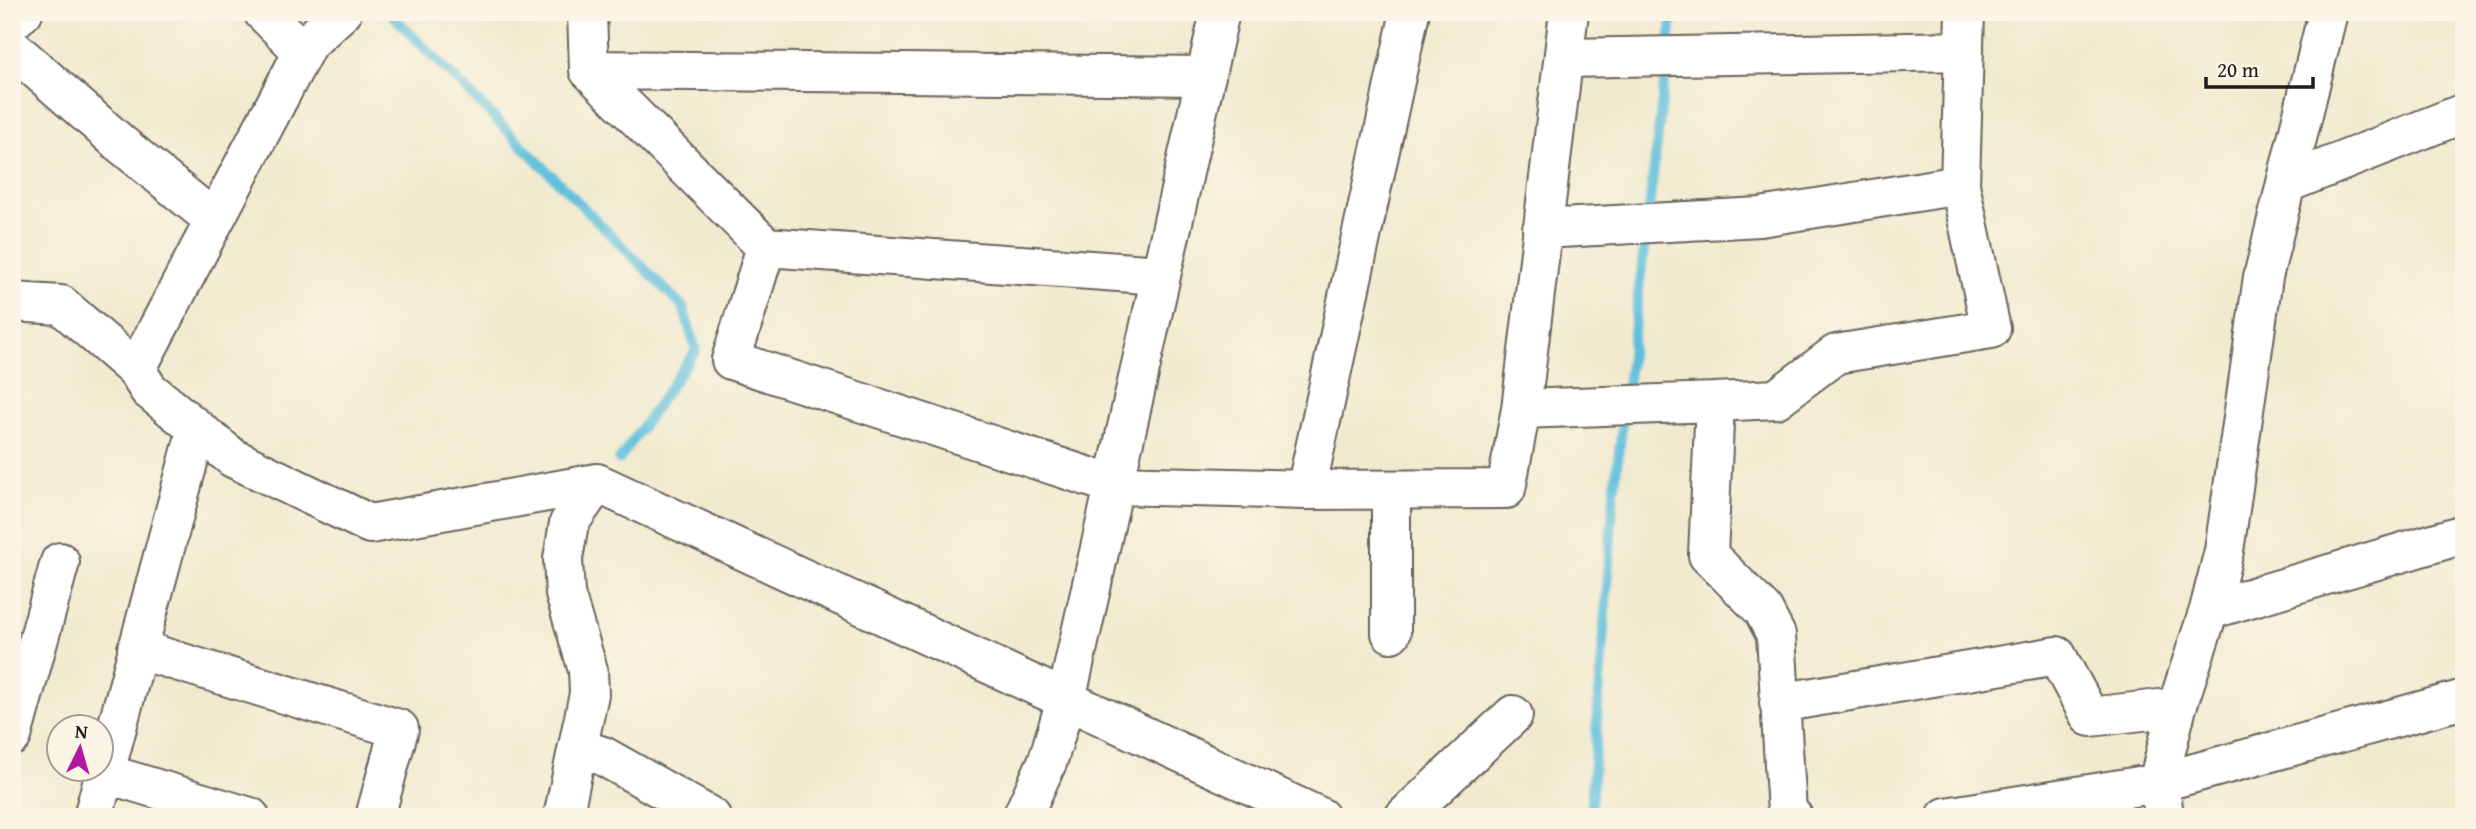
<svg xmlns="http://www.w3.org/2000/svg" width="2476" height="829" viewBox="0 0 2476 829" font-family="'Gentium Book Plus',serif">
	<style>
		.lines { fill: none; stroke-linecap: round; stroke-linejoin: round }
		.stream { stroke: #5ebfdd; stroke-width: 10 }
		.minor-casing { stroke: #67645b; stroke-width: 42 }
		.tertiary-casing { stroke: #67645b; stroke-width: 42 }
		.minor { stroke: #fff; stroke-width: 38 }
		.tertiary { stroke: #fff; stroke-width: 38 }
	</style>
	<rect width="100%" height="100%" fill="#fcf5e5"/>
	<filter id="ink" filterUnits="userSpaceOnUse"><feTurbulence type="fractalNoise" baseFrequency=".0143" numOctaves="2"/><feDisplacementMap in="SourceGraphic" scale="14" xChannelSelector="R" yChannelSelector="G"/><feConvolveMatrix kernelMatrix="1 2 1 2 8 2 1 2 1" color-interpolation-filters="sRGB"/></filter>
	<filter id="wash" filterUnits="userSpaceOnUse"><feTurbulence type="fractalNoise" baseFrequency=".00686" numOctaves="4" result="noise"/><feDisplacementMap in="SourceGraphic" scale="28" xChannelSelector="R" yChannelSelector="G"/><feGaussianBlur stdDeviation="1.57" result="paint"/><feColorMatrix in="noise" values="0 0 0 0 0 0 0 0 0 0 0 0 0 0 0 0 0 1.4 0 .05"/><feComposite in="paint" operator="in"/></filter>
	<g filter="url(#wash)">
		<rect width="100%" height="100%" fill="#f2eacf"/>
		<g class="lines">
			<path class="stream" d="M389,12L683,307L696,350L619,460
				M1590,817L1614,493L1673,12"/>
		</g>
	</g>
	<g filter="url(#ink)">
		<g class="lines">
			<defs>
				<path id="minor" d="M263,12L303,52
					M587,12L589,70L766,247L1161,275
					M12,21L23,12
					M12,48L121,144L214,220
					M1564,58L1964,51
					M589,70L1206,76
					M2287,183L2464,113
					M1542,229L1760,217L1960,185
					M766,247L731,360L1114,485L1306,490L1506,489L1521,409L1569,12
					M12,302L61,305L136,370L149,390L233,458L370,524L597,483L1320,817
					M136,370L307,44L342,12
					M1715,402L1776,399L1836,354L1991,329L1960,185L1965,12
					M1521,409L1715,402L1708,555L1763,610L1776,635L1787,812L1793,817
					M1306,490L1410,12
					M1391,490V633
					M2209,610L2464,534
					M137,649L399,729L375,817
					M1779,703L2057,656L2090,717L2177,707
					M12,736L60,562
					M578,748L603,756L711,817
					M104,773L250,817
					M93,817L197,429
					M563,817L589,694L588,670L565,594L563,559L569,523L597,483
					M1404,817L1513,715
					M1946,817L2158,783L2464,699
					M2165,817L2158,783L2177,707L2209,610L2224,551L2263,277L2328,12"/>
				<path id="tertiary" d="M1022,817L1048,760L1066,700L1220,12"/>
			</defs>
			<use href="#minor" class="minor-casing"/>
			<use href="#tertiary" class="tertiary-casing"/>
			<use href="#minor" class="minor"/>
			<use href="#tertiary" class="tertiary"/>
		</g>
	</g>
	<rect width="2476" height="829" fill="none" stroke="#fcf5e5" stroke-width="42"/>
	<g transform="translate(80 748) rotate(5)"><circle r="33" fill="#fcf5e5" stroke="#a29e95" stroke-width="2"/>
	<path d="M0-5L12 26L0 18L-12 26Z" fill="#b5179e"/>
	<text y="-10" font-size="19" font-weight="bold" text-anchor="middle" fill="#1c1c1c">N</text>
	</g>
	<path d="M2206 77v10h107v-10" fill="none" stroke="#1c1c1c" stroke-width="3.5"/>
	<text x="2217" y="77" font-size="21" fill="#1c1c1c" stroke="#fcf5e5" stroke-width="5" paint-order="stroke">20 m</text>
</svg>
